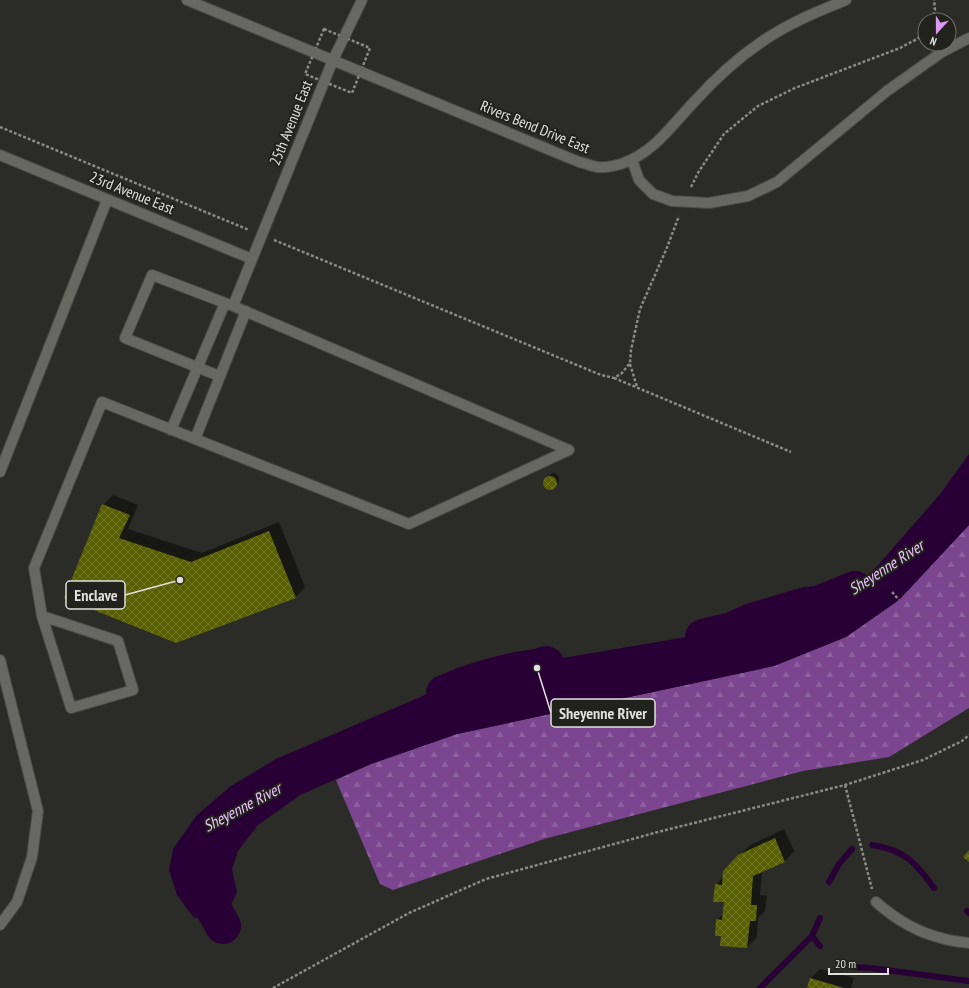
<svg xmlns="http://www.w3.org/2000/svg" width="969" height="988" viewBox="0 0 969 988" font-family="'PT Sans Narrow',sans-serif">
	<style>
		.forest { fill: url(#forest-firs) }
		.water { fill: #280035 }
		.shadow { fill: #0007 }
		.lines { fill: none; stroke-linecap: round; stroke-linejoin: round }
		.stream { stroke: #280035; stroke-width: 6 }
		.river { stroke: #280035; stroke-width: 36 }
		.building { fill: url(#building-cross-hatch) }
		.minor-casing { stroke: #494a45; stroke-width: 12 }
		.path { stroke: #8a8b86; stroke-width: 2.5; stroke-dasharray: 3 2; stroke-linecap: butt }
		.minor { stroke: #676862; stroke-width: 10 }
		.labels { text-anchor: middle; stroke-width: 4; stroke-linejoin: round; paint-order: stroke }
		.street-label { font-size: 15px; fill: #e0e1dd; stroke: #22221d }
		.water-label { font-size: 16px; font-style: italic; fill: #edc0fe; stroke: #22221d }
		.leader { fill: none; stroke: #e0e1dd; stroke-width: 1.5 }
		.callout-dot { fill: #e0e1dd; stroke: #22221d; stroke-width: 1.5 }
		.callout { fill: #22221d; stroke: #e0e1dd; stroke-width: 1.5 }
		.callout-label { font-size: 16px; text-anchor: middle; font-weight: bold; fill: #e0e1dd }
	</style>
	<defs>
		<pattern id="forest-firs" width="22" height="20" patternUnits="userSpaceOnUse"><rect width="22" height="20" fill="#7c4590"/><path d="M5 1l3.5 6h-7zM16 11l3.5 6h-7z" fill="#8e609f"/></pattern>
		<pattern id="building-cross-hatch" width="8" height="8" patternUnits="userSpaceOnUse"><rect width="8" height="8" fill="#585f03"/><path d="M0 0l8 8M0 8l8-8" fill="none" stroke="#707627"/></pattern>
	</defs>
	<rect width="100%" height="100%" fill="#2b2c27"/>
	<path class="forest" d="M969,525V708L889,757L803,771L544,839L393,890L380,884L336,780L371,764L457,734L774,666L846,637L899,600Z"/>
	<path class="water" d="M969,454V525L899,600L846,637L774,666L457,734L371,764L300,795L258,825L238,851L232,869L237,892L230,907L212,916L194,918L177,895L169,870L173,849L197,815L231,786L276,759L441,688L557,659L686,637L765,619L828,599L873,571L941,493Z"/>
	<path class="shadow" d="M555,473L559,477V482L553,488H547L544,484L545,480L551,474Z
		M113,495L138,505L128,529L202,553L279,522L305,587L296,597L176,642L66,597L103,505Z
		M784,829L794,851L785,861L762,871L760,895L767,896L765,911L758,918L757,937L747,947L722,935L717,920L724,913L725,901L716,885L724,876L739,856L749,846Z
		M820,969L854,978L851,988H808L811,978Z"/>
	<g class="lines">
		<path class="stream" d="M872,845C905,850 915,862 934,888
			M829,882L839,864L852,849
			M967,911L969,913
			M812,936L820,918
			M855,967L871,968L969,981
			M760,988L812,936L820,946"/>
		<path class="river" d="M703,637L732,630L752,621L806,605L818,604L855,589
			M444,693C466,683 489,676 512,671C524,668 535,669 546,664
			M192,871L223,926"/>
	</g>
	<path class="building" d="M543 483a7 7 0 1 1 14 0a7 7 0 1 1-14 0Z
		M102,504L130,515L119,538L191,562L269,531L296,598L176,643L64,598Z
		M775,838L785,862L753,876L751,905H757L756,921H750L747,948L720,946L721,936H715L716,919L722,920L724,902H713L715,884L722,885L723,871L738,855Z
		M969,850V862L963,857Z
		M810,978L844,988H807Z"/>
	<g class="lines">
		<defs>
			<path id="minor" d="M187,0L579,162C585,163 591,166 597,167C605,168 614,166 621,164C654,153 671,126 694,102C712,82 738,58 760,43C787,24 816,12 846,0
				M0,155L252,259
				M632,160L639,180L653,194L672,201L709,203L748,196L777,182L887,91L942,52L969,38
				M219,376L125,338L152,275L225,303
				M171,430L225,303L230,305
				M195,439L246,311
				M0,472L107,200
				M42,616L118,641L133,690L71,708L42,616L34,568L102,402L409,524L569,450L233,306L333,60L362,0
				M0,660L38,811L32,857L17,902L0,925
				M876,902C894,918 917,932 941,938C950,941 960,942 969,943"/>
		</defs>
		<use href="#minor" class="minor-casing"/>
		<path class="path" d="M932,20L935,10L934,0
			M324,29L370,48L352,93L305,74Z
			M0,127L249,230
			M691,187L699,171L724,134L758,106L795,88L900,48L917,39L925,32
			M274,240L601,375L614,378L622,373L630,363L631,350L640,309L666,250L679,216
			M630,364L637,387
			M614,378L791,452
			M892,592L899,600
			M845,785L872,889
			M273,988L409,913L486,879L658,832L845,785L923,760L962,741L969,735"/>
		<use href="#minor" class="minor"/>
	</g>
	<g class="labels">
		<g class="street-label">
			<text transform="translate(291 123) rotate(-68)" y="5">25th Avenue East</text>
			<text transform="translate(535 127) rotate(22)" y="5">Rivers Bend Drive East</text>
			<text transform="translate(132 193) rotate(22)" y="5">23rd Avenue East</text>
		</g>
		<g class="water-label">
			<text transform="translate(886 567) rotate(-33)" y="6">Sheyenne River</text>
			<text transform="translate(242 807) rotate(-28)" y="6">Sheyenne River</text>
		</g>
	</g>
	<path class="leader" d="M180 580L125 595M537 668L551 713"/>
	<g class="callout-dot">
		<circle cx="180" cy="580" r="4"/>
		<circle cx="537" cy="668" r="4"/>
	</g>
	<g class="callout">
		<rect x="66" y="581" width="59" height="28" rx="4"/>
		<rect x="551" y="699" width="104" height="28" rx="4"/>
	</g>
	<g class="callout-label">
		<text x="96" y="601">Enclave</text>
		<text x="603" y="719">Sheyenne River</text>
	</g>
	<g transform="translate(937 32) rotate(201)"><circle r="19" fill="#22221d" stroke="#6e6e6a"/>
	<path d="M0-3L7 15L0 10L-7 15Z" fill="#dc99f5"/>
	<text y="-6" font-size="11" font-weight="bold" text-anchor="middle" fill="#e0e1dd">N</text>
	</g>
	<path d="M829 968v6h59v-6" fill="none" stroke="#e0e1dd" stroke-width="2"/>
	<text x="835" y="968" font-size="12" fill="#e0e1dd" stroke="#22221d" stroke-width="3" paint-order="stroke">20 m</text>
</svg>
